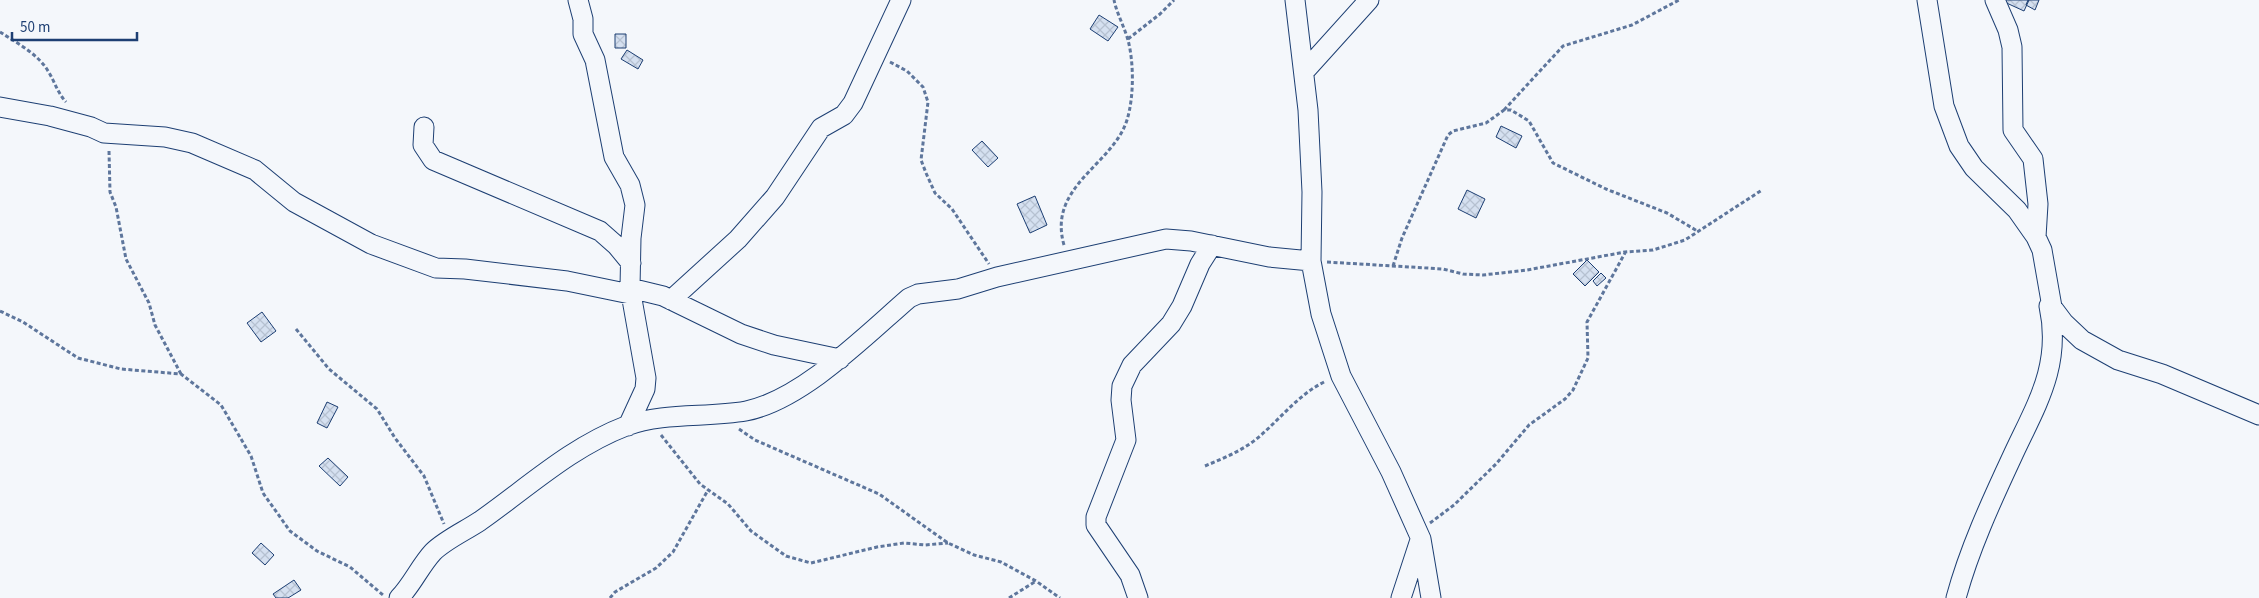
<svg xmlns="http://www.w3.org/2000/svg" width="2259" height="598" viewBox="0 0 2259 598" font-family="'Source Sans 3',sans-serif">
	<style>
		.building { fill: url(#building-cross-hatch); stroke: #1d3f73 }
		.lines { fill: none; stroke-linecap: round; stroke-linejoin: round }
		.minor-casing { stroke: #1d3f73; stroke-width: 21 }
		.path { stroke: #5e769c; stroke-width: 3; stroke-dasharray: 4 2.5; stroke-linecap: butt }
		.minor { stroke: #f4f7fb; stroke-width: 19 }
	</style>
	<defs>
		<pattern id="building-cross-hatch" width="8" height="8" patternUnits="userSpaceOnUse" patternTransform="scale(1.25)"><rect width="8" height="8" fill="#d5e0f0"/><path d="M0 0l8 8M0 8l8-8" fill="none" stroke="#b6c1d1"/></pattern>
	</defs>
	<rect width="100%" height="100%" fill="#f4f7fb"/>
	<path class="building" d="M2000,0H2029L2024,11Z
		M2028,0H2039L2035,10L2026,5Z
		M1099,15L1118,27L1108,41L1090,29Z
		M615,34H626V48H615Z
		M627,50L643,60L638,69L621,59Z
		M1501,126L1522,136L1516,148L1496,137Z
		M982,141L998,158L988,167L972,150Z
		M1467,190L1485,199L1476,218L1458,209Z
		M1035,196L1047,225L1030,233L1017,204Z
		M1587,260L1599,272L1585,286L1573,274Z
		M1601,273L1606,278L1597,286L1593,281Z
		M262,312L276,331L261,342L247,323Z
		M327,402L338,407L327,428L317,423Z
		M328,458L348,477L340,486L319,466Z
		M261,543L274,555L265,565L252,553Z
		M294,580L301,590L288,598H276L273,594Z"/>
	<g class="lines">
		<defs>
			<path id="minor" d="M578,0L583,19V34L595,60L614,157L630,185L635,205L631,238L630,288L646,378L645,389L628,426
				M1295,0L1308,110L1312,192L1311,261L1321,314L1341,376L1391,472L1421,539L1431,598
				M1927,0L1944,106L1959,146L1974,168L2017,210L2036,237L2042,250L2052,307L2064,323L2082,340L2118,360L2162,374L2259,415
				M1995,0L2008,30L2012,47L2013,130L2033,159L2038,204L2036,237
				M1304,72L1369,0
				M0,107L50,116L91,127L104,133L165,137L192,143L255,170L294,202L371,244L436,268L465,269L567,281L630,294
				M424,127L423,145L433,160L600,231L617,246L631,263
				M630,288L663,296L741,334L774,345L840,359
				M671,300L738,239L775,197L821,128L844,115L853,103L901,0
				M399,598C412,585 420,566 433,552C445,540 465,531 480,521C527,488 571,447 626,426C664,412 706,418 746,411C802,400 865,336 909,298L918,294L958,289L997,277L1166,239L1191,241L1269,257L1311,261
				M1138,598L1130,575L1096,525V517L1126,440L1121,400L1122,386L1132,365L1171,324L1182,306L1200,264L1212,245
				M1401,598L1420,540
				M1956,598C1969,550 1991,502 2012,457C2036,405 2062,366 2049,306"/>
		</defs>
		<use href="#minor" class="minor-casing"/>
		<path class="path" d="M0,32C17,43 38,54 48,71C55,82 57,92 66,102
			M1128,39L1160,14L1174,0
			M890,62L907,71L923,87L928,102L921,160L926,173L935,193L952,209L989,264
			M1504,110L1563,46L1632,25L1679,0
			M109,151L110,192L116,207L126,259L149,303L155,325L181,374
			M1064,245C1047,186 1113,165 1127,120C1134,97 1134,63 1128,40C1124,26 1117,14 1114,0
			M1327,262L1443,269L1463,274L1483,275L1527,270L1625,252L1653,250L1685,240L1762,190
			M1393,266L1402,238L1448,135L1453,131L1486,123L1504,110H1511L1529,121L1553,163L1606,189L1667,213L1699,232
			M0,311L23,322L78,358L121,369L181,374L221,405L251,456L263,493L290,531L317,551L350,567L383,595
			M296,329L329,369L377,409L395,438L424,476L444,524
			M739,429L755,440L879,494L948,543L974,555L1001,562L1036,581L1060,598
			M661,435L700,484L728,504L751,531L786,556L811,563L877,547L904,543L925,545L948,543
			M1205,466C1224,458 1244,450 1260,436C1282,417 1299,394 1326,381
			M1430,523L1454,505L1496,464L1529,425L1565,399L1573,390L1588,358L1587,322L1625,253
			M610,598L615,592L656,568L673,552L708,490
			M1009,598L1036,581"/>
		<use href="#minor" class="minor"/>
	</g>
	<path d="M12 32v8h125v-8" fill="none" stroke="#1d3f73" stroke-width="2.5"/>
	<text x="20" y="32" font-size="15" fill="#1d3f73" stroke="#f4f7fb" stroke-width="4" paint-order="stroke">50 m</text>
</svg>
